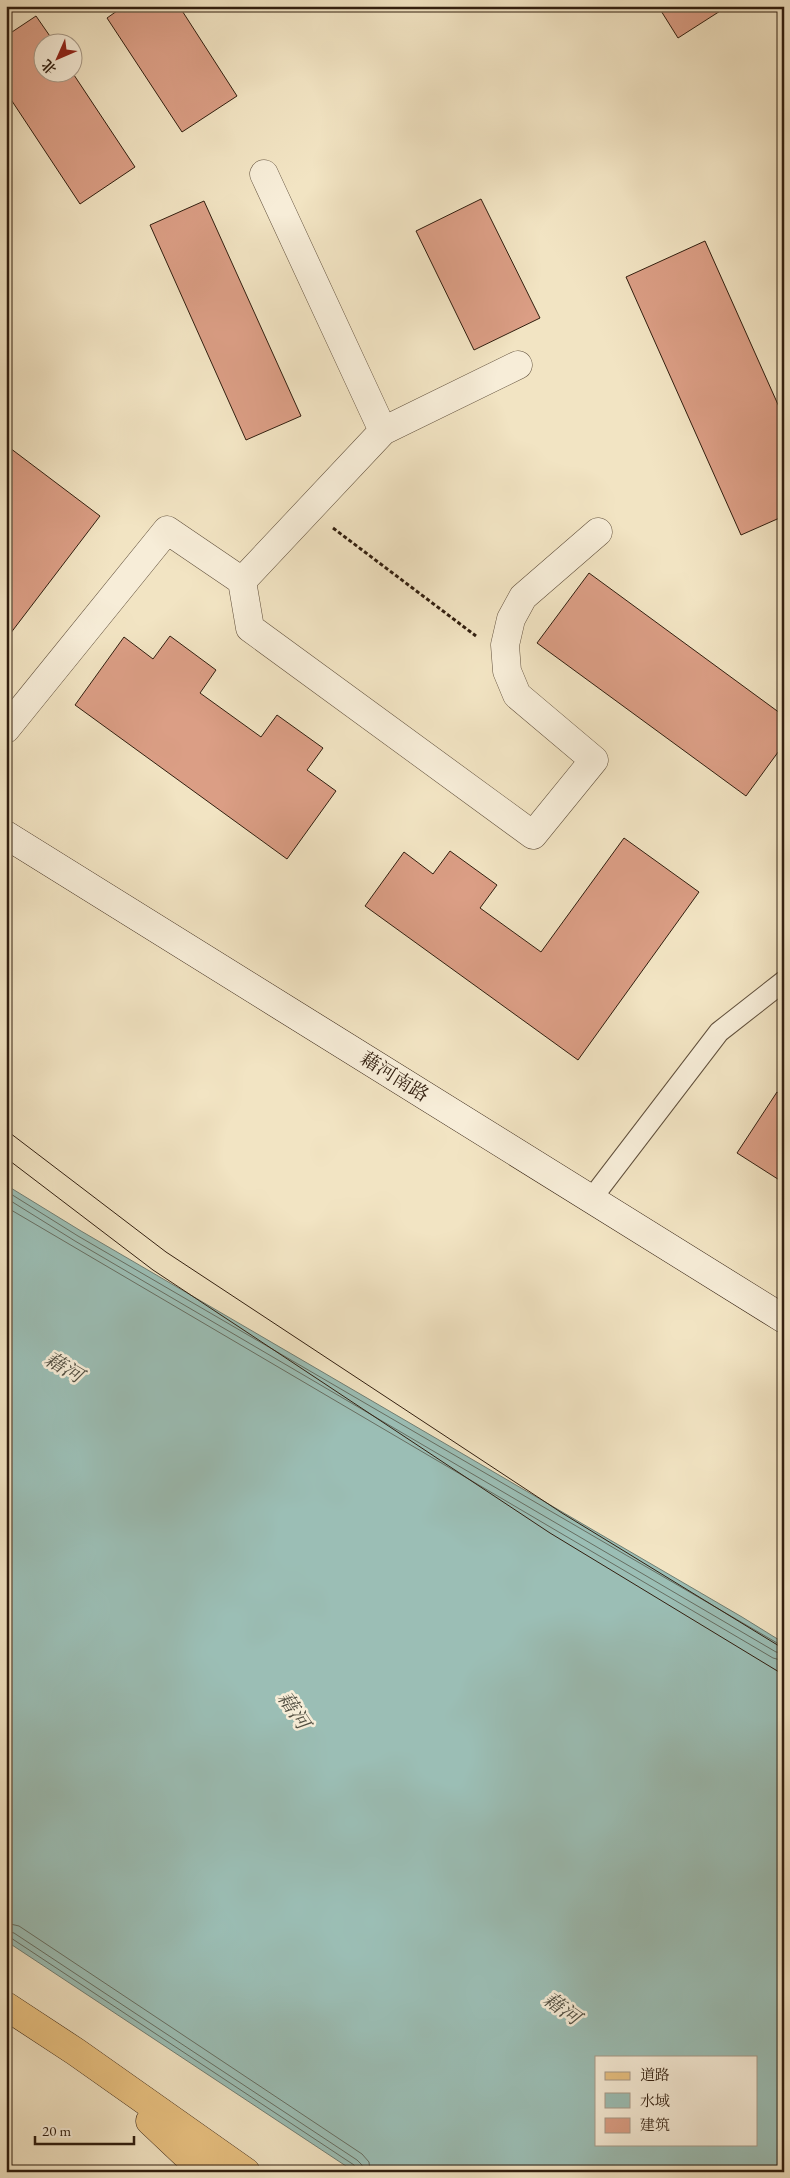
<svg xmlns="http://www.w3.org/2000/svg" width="790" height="2178" viewBox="0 0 790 2178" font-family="'EB Garamond','Noto Serif SC',serif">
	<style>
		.water { fill: #9bbeb5; stroke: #717e73; fill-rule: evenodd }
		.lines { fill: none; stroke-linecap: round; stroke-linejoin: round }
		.shore { stroke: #666e62; stroke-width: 1 }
		.building { fill: #db9e85; stroke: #311e0f }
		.lane-casing { stroke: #61503c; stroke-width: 22 }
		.street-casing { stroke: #61503c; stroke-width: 29 }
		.secondary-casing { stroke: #311e0f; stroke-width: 29 }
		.primary-casing { stroke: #311e0f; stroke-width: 29 }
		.path { stroke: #311e0f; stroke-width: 3; stroke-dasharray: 4 2.5; stroke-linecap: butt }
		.lane { stroke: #f7edd8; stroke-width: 20 }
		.street { stroke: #f7edd8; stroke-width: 28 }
		.secondary { stroke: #f7edd8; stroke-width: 28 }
		.primary { stroke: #e9c282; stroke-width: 28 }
		.tram { stroke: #311e0f; stroke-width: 1 }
		.labels { text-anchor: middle; stroke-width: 5; stroke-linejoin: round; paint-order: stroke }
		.street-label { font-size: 19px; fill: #311e0f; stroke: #f7edd8 }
		.water-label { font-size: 20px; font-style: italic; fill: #514e41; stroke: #f7edd8 }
	</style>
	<rect width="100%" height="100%" fill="#f2e4c3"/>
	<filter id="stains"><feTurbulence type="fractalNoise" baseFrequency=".004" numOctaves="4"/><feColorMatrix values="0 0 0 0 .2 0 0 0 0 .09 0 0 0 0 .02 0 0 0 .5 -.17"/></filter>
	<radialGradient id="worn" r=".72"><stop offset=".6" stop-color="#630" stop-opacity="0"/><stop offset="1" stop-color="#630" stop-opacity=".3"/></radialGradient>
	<path class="water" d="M6,1185L81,1231L742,1617L784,1643V2172H355L6,1941ZM596,2057H756V2144H596Z"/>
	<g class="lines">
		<path class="shore" d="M6,1191L78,1236L784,1647
			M6,1198L75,1241L776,1652L784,1653
			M6,1207L773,1658L784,1661
			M6,1923L19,1926L362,2154L369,2162L370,2172
			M6,1931L14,1933L357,2160L362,2165L363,2172
			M6,1937L11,1938L354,2165L357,2172"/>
	</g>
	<path class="building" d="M124,6H179L237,96L182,132L107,18Z
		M658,6H728L678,38Z
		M36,16L54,42H42V72H72L135,167L80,204L6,92V36Z
		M481,199L540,318L474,350L416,231Z
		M204,201L301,416L246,440L150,225Z
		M705,241L784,418V516L741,535L626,277Z
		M6,445L100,516L10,634L6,631Z
		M589,573L784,716V744L746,796L537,643Z
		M170,636L216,670L200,693L261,737L277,715L323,748L307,770L336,791L287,859L75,705L124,637L153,659Z
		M624,838L699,892L578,1060L365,906L404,852L433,874L450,851L497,885L480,908L541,952Z
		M777,1092L784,1097V1183L737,1153Z"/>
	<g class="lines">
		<defs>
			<path id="lane" d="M592,1198L719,1032L784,981"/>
			<path id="street" d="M264,174L383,431
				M242,581L250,628L533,835L594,760L517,695L507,671L505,645L511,619L523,597L598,532
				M6,729L167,530L242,581L383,431L518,365"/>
			<path id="secondary" d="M6,835L784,1319"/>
			<path id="primary" d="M6,2006L76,2052L246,2172
				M150,2121L204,2172"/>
		</defs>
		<use href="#lane" class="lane-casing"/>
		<use href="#street" class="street-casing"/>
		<use href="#secondary" class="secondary-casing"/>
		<use href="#primary" class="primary-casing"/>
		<path class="path" d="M333,528L476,636"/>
		<use href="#lane" class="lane"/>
		<use href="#street" class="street"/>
		<use href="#secondary" class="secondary"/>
		<use href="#primary" class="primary"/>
		<path class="tram" d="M6,1130L166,1252L562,1513L784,1649
			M6,1158L153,1270L550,1533L784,1675"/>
	</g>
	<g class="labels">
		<g class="street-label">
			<text transform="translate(395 1076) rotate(32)" y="7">藉河南路</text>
		</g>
		<g class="water-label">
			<text transform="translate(64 1367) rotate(31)" y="7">藉河</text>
			<text transform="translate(294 1710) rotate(56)" y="7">藉河</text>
			<text transform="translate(562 2008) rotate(36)" y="7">藉河</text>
		</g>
	</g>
	<rect width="790" height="2178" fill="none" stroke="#f2e4c3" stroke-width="25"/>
	<rect x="8" y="8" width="775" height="2163" fill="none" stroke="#311e0f" stroke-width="2.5"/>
	<rect x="12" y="12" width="765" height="2153" fill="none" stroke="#311e0f"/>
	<rect x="595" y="2056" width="162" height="90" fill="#f7edd8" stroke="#a89a88"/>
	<rect x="605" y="2072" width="25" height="8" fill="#e9c282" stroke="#a89a88"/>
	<text x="640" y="2080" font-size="15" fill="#311e0f">道路</text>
	<rect x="605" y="2093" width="25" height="15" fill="#9bbeb5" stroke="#a89a88"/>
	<text x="640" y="2106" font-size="15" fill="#311e0f">水域</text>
	<rect x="605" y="2118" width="25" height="15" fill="#db9e85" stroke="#a89a88"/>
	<text x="640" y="2130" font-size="15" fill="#311e0f">建筑</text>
	<g transform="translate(58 58) rotate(225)"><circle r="24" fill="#f7edd8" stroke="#a89a88"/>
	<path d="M0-4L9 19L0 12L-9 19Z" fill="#8f2418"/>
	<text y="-8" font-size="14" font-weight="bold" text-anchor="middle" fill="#311e0f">北</text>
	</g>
	<path d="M35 2136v8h99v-8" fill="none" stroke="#311e0f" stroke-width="2.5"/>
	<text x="42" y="2136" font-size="15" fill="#311e0f" stroke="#f7edd8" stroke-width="4" paint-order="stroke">20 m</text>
	<rect width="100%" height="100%" filter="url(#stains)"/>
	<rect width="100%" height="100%" fill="url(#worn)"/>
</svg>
